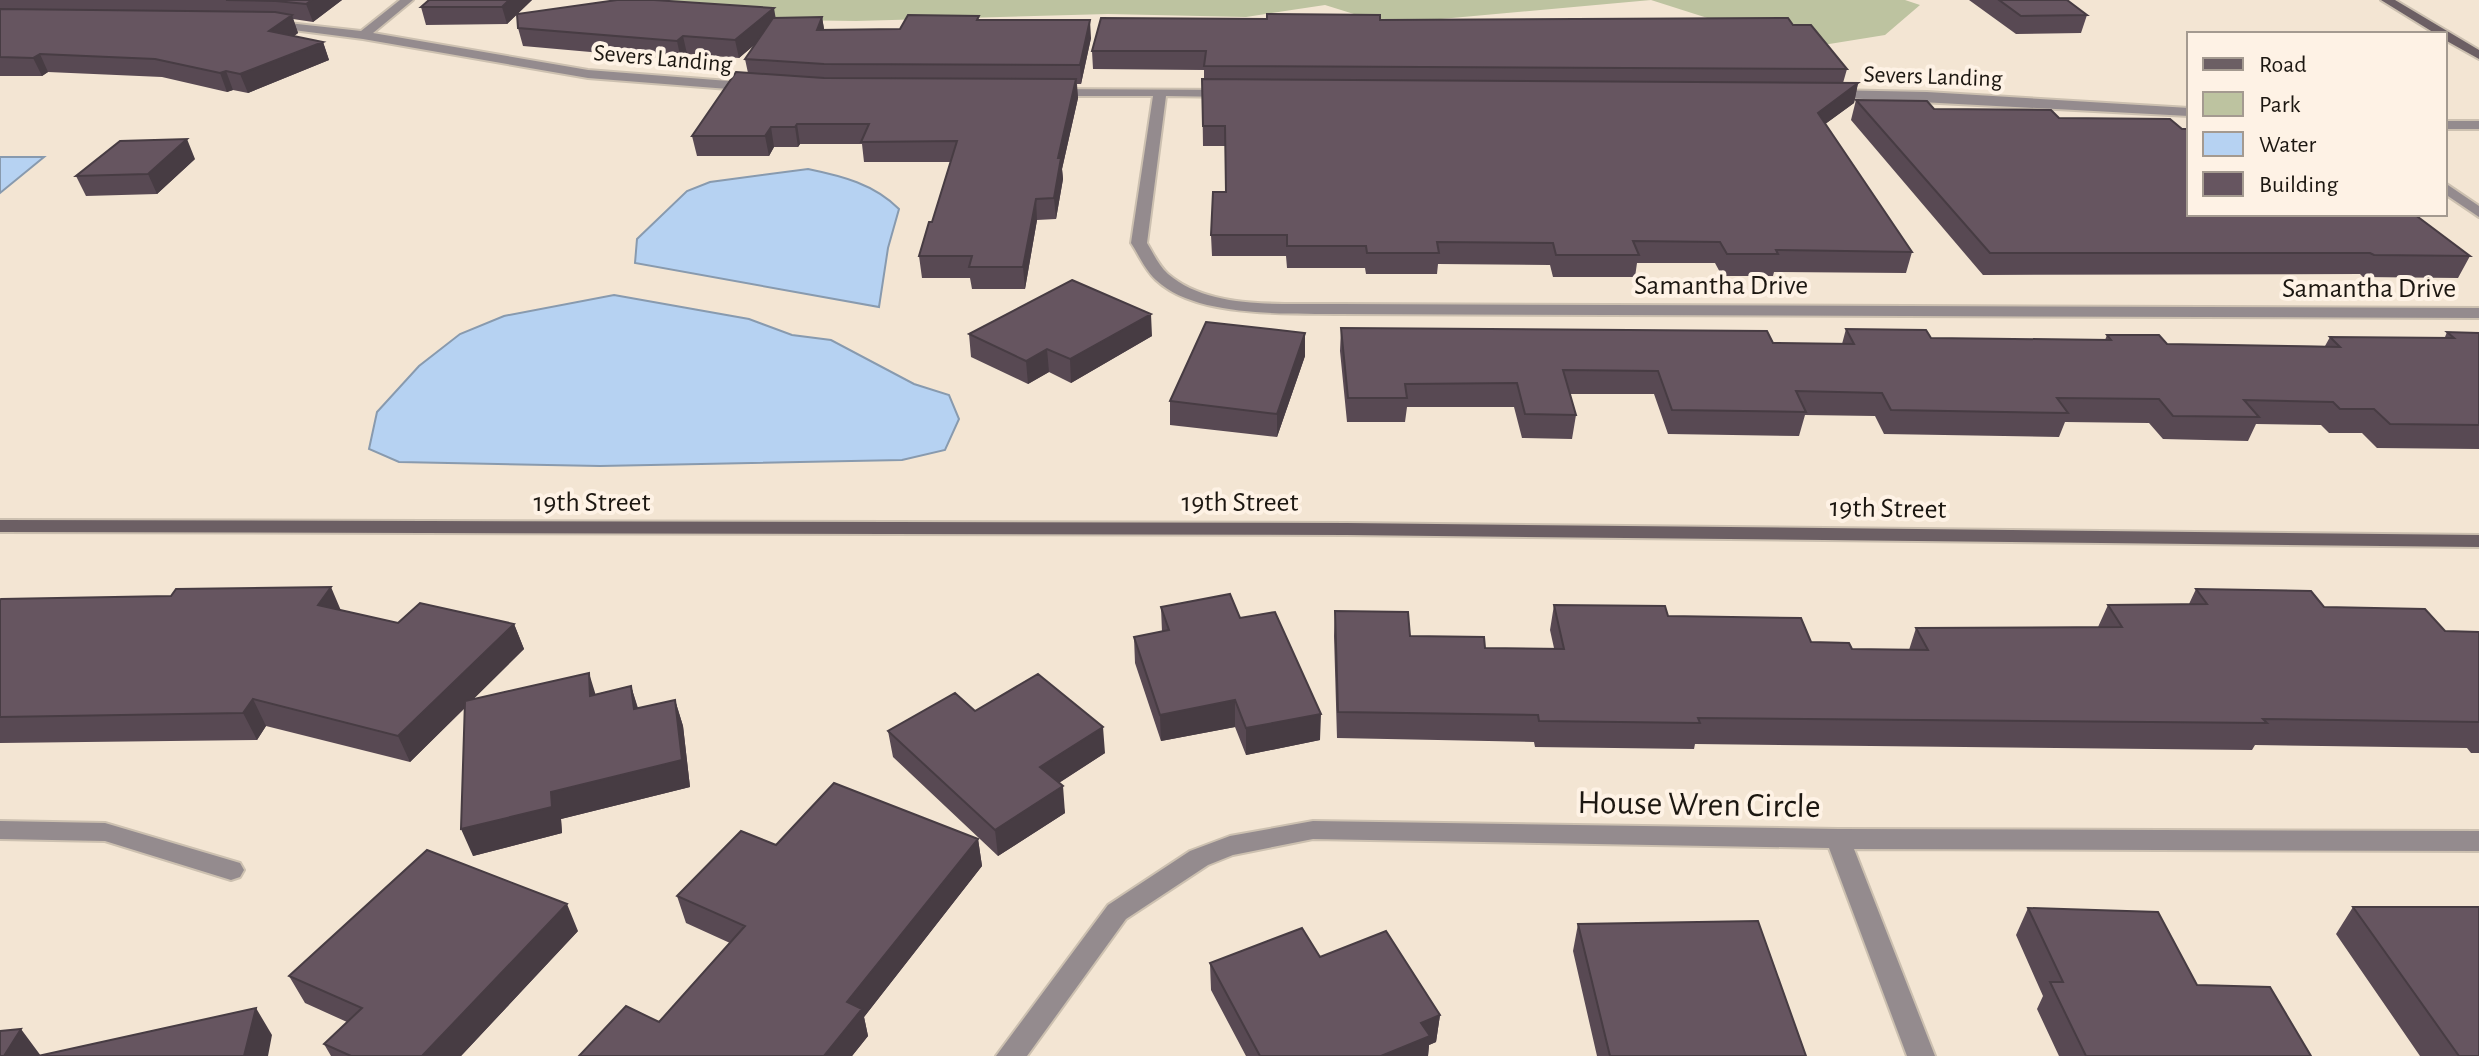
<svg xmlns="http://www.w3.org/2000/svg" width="2479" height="1056" viewBox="0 0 2479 1056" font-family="'Alegreya Sans',sans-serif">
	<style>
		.green { fill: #bdc3a0 }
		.water { fill: #b6d2f2; stroke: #889aae; stroke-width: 2 }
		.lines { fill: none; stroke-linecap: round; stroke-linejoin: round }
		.street-casing { stroke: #ccc0b0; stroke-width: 4 }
		.secondary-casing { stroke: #ccc0b0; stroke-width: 4 }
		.street { fill: #948b8e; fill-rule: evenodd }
		.secondary { fill: #6c5f64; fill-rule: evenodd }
		.wall { fill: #584953 }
		.shaded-wall { fill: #473c43 }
		.building { fill: #665560; stroke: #473c43; stroke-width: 2 }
		.labels { text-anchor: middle; stroke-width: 8; stroke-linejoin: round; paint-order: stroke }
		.far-street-label { font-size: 24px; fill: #1c1711; stroke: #fef2e5 }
		.street-label { font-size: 28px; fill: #1c1711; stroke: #fef2e5 }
		.near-street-label { font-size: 34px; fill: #1c1711; stroke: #fef2e5 }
	</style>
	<rect width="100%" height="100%" fill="#f3e5d3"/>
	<path class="green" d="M639,0H1905L1920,5L1885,35L1823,45L1720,22L1651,0L1386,24L1325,5L1246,17L1108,14L856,21L705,19Z"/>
	<path class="water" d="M0,157H44L0,193Z
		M808,169C842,176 874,184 899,209L888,248L879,307L635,263L637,239L687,191L710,182Z
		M614,295L749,319L792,335L831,340L914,384L949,395L959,419L945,450L902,460L600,466L399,462L369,449L377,412L419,366L460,334L504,316Z"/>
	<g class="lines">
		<defs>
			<path id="street" d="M400,0H413L373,33L588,70L754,83L760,87L754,91L588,78L363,39L270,27L264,24L270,21L361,31Z
				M1046,89L1234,90L1236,93L1230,97L1166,96L1147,243C1153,253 1159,266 1168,274C1211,311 1286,303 1339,304L2479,308V318L1339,314C1287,313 1196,318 1156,280C1145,270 1139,255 1131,243L1153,96H1050L1044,92Z
				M1830,90L1927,92L2189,108V116L1826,97L1824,94Z
				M2445,121H2479V129H2445Z
				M2445,183L2479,206V217L2445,194Z
				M0,821L105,823L240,863L244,870L240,877L231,880L105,841L0,839Z
				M1313,821L1838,829L2479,831V851L1854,849L1935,1056H1907L1829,848L1313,839L1233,855L1208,865L1126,919L1027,1056H996L1108,905L1190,851L1230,836Z"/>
			<path id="secondary" d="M2381,0H2395L2479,50V59L2445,40V34H2436Z
				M0,520L1347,523L2479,535V547L1347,535L0,532Z"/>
		</defs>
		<use href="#street" class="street-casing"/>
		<use href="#secondary" class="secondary-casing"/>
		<use href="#street" class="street"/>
		<use href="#secondary" class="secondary"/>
	</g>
	<path class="wall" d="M0,0H342L313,22L293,19L298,33L294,36L323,42L329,60L248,93L233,90L227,92L162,77L48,72L42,76H0Z
		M532,0L507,24L426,25L421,7Z
		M1969,0H2067L2087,15L2081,33L2016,34Z
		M822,17L824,29H900L979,20L1091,38L1081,84H1077L1078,98L1062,169L1063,179L1056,219L1037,220L1025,289H972L970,278H922L919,256L932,222L951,162H864L862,144H800L798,147H774L769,156H697L692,136L748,73L745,59L755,44L739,58L687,54L681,60L523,46L518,28L775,18Z
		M1380,20L1793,25L1847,69L1843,83H1858L1854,103L1825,124L1912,252L1906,273L1774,272L1773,276H1722L1715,263H1637L1635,277H1553L1550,265L1438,264L1437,274H1366L1365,268H1287L1286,256H1212L1211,235L1226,192L1225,146H1203L1202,79H1204V70L1093,69L1092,51Z
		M1856,100L1934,109L2059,118L2182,129L2470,256L2458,278L2363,277L2360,274L1983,275L1851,120Z
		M195,159L157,194L86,196L76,176Z
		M1341,328L1773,343L1842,344L1846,329L1931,338L2105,340L2107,335L2167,344L2325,346L2330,337H2445L2447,332L2479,333V449L2377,448L2362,433H2329L2321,425L2256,424L2248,441L2163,439L2149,423L2065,422L2059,437L1884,434L1875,416L1805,415L1799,436L1668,434L1654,394H1570L1576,415L1572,439L1522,438L1514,407H1407L1405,422H1347L1340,351Z
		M1305,333V356L1277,437L1170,425V401Z
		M969,334L1152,336L1071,383L1049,372L1028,384L971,357Z
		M2196,589L2324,607L2445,631L2479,632V753H2471L2467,748L2255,745L2252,750L1695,744L1694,749L1535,747L1534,742L1337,738L1334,636L1335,611L1410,636L1485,648H1554L1550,630L1554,605L1668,616L1852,649L1909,650L1916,628L2098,627L2108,605L2189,604Z
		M0,600L341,610L398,623L514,624L524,649L473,699L596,694L631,686L638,708L675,700L683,726L690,787L561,819L562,833L473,856L465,708L410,762L266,726L257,740L0,743Z
		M1161,607L1240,618L1320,740L1246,755L1235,727L1161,741L1135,663L1134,637L1162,632Z
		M975,711L1105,753L1059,783L1065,813L998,856L893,757L888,731Z
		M978,839L982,866L864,1017L868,1036L852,1056H579L659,1022L730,943L686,923L677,896L776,845Z
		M2353,907L2479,1056H2420L2336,934Z
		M2028,908L2197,985L2311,1056H2059L2037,1009L2043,996L2016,935Z
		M1578,924L1806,1056H1597L1573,951Z
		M578,931L461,1056H331L324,1044L347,1022L305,1003L289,976Z
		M1320,957L1440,1015L1436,1042L1429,1045L1428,1056H1246L1211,990L1210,963Z"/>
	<path class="shaded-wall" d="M312,0H342L313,22L306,4Z
		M509,0H532L507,24L502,7Z
		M774,8L777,26L739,58L735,40Z
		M292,15L298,33L276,49L269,31Z
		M822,17L825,35L817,30Z
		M1090,20L1091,38L1081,84L1080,65Z
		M683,36L687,54L681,60L677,41Z
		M323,42L329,60L248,93L240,74Z
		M40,54L48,72L42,76L33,58Z
		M226,71L233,90L227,92L220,73Z
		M1076,79L1078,98L1062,169L1063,179L1056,219L1054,198L1058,158Z
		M1858,83L1854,103L1813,133L1818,113Z
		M797,124L800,144L798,147L795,127Z
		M771,127L774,147L769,156L765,136Z
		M187,139L195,159L157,194L148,174Z
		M1036,199L1037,220L1025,289L1023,267Z
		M1151,314L1152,336L1071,383L1070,359Z
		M1305,333V356L1277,437V414Z
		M1047,349L1049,372L1028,384L1026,361Z
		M331,587L342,613L318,605Z
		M514,624L524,649L410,762L398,736Z
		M589,673L597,699L590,696Z
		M631,686L639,713L634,709Z
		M253,699L266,726L257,740L243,713Z
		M675,700L683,726L690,787L561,819L562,833L473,856L461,829L551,792Z
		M1235,700V727L1161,741L1160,715Z
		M1321,714L1320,740L1246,755V728Z
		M1103,727L1105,753L1043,793L1040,767Z
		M1063,786L1065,813L998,856L995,830Z
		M978,839L982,866L864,1017L868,1036L852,1056H824L847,1002Z
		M567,904L578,931L461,1056H422Z
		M256,1008L272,1035L268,1056H244Z
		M1440,1015L1436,1042L1429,1045L1428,1056H1381L1421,1023Z
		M21,1029L41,1056H4Z"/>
	<path class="building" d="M226,0H312L306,4L276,1Z
		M429,0H509L502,7H421Z
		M617,0H654L774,8L735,40L683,36L677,41L518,28L517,14Z
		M1999,0H2067L2087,15L2021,16Z
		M0,9L275,12L292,15L269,31L323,42L240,74L226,71L220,73L155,59L40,54L33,58L0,57Z
		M1267,14L1380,15V20L1788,18L1793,25H1811L1847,69L1204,66L1206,51H1092L1101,18L1267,19Z
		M908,15L979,16L977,20H1090L1080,65L824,64L745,59L773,18L822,17L817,30L900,29Z
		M736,72L824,78L1076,79L1058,158H1061L1054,198L1036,199L1023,267H969L972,256H919L929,222H932L957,141L861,142L869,124H797L795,127H771L765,136H692Z
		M1202,79L1858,83L1818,113L1912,252L1776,250L1778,254H1727L1720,242L1633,241L1639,255H1556L1553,243L1437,242L1439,253H1367L1366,246H1287V235H1211L1213,192H1226L1225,126H1203Z
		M1856,100L1927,101L1934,109L2051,110L2059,118L2170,119L2182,129H2189V214H2414L2470,256L2374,255L2370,253H1990Z
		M187,139L148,174L76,176L120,141Z
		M1072,280L1151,314L1070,359L1047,349L1026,361L969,334Z
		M1206,322L1305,333L1277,414L1170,401Z
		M1341,328L1767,331L1773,343L1854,344L1846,329L1926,330L1931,338L2111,340L2107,335H2159L2167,344L2340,347L2330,337L2454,338L2447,332L2479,333V425L2390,424L2374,409H2340L2333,402L2244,400L2259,417L2173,416L2159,399L2057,398L2068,413L1891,410L1882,393L1796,391L1806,412L1672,410L1658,371L1563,370L1576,415L1525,414L1517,383L1405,384L1407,398H1348Z
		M331,587L318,605L398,623L420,603L514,624L398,736L253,699L243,713L0,717V600L1,599L171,596L176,589Z
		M2196,589L2311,591L2324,607L2425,609L2445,631L2479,632V722L2263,719L2267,723L1698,718L1700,723L1539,721L1538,715L1338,712L1335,611L1408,612L1410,636L1484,637L1485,648L1564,649L1554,605L1665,606L1668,616L1801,618L1811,642L1849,643L1852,649L1928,650L1916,628L2122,627L2108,605L2207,604Z
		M1230,594L1240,618L1275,612L1321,714L1246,728L1235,700L1160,715L1134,637L1169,630L1161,607Z
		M589,673L590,696L631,686L634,709L675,700L682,760L551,792L552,807L461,829L465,701Z
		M1038,674L1103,727L1040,767L1063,786L995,830L888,731L955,693L975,711Z
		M834,783L978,839L847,1002L862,1009L824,1056H579L626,1006L659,1022L745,926L677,896L741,831L776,845Z
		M427,850L567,904L422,1056H351L324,1044L362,1008L289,976Z
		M2353,907H2479V1056H2459Z
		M2028,908L2158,912L2197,985L2270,987L2311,1056H2086L2050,982H2063Z
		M1758,921L1806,1056H1610L1578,924Z
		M1302,928L1320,957L1386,931L1440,1015L1421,1023L1430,1036L1381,1056H1260L1210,963Z
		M256,1008L244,1056H38Z
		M21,1029L4,1056H0V1031Z"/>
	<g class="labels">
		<g class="far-street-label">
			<text transform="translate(663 58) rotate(5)" y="8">Severs Landing</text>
			<text transform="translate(1933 76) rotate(2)" y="8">Severs Landing</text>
		</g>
		<g class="street-label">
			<text x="1721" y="294">Samantha Drive</text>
			<text x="2369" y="297">Samantha Drive</text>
			<text x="592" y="511">19th Street</text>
			<text x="1240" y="511">19th Street</text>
			<text transform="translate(1888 507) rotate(1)" y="10">19th Street</text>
		</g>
		<g class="near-street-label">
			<text transform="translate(1699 803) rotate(1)" y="12">House Wren Circle</text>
		</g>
	</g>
	<rect x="2187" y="32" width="260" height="184" fill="#fef2e5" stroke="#a49a90" stroke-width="2"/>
	<rect x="2203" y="58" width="40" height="12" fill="#6c5f64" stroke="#a49a90" stroke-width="2"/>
	<text x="2259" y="72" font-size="24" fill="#1c1711">Road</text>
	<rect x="2203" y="92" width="40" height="24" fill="#bdc3a0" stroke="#a49a90" stroke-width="2"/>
	<text x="2259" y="112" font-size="24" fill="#1c1711">Park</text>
	<rect x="2203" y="132" width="40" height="24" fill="#b6d2f2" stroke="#a49a90" stroke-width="2"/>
	<text x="2259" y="152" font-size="24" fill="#1c1711">Water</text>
	<rect x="2203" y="172" width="40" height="24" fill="#665560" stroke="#a49a90" stroke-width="2"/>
	<text x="2259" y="192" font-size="24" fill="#1c1711">Building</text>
</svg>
